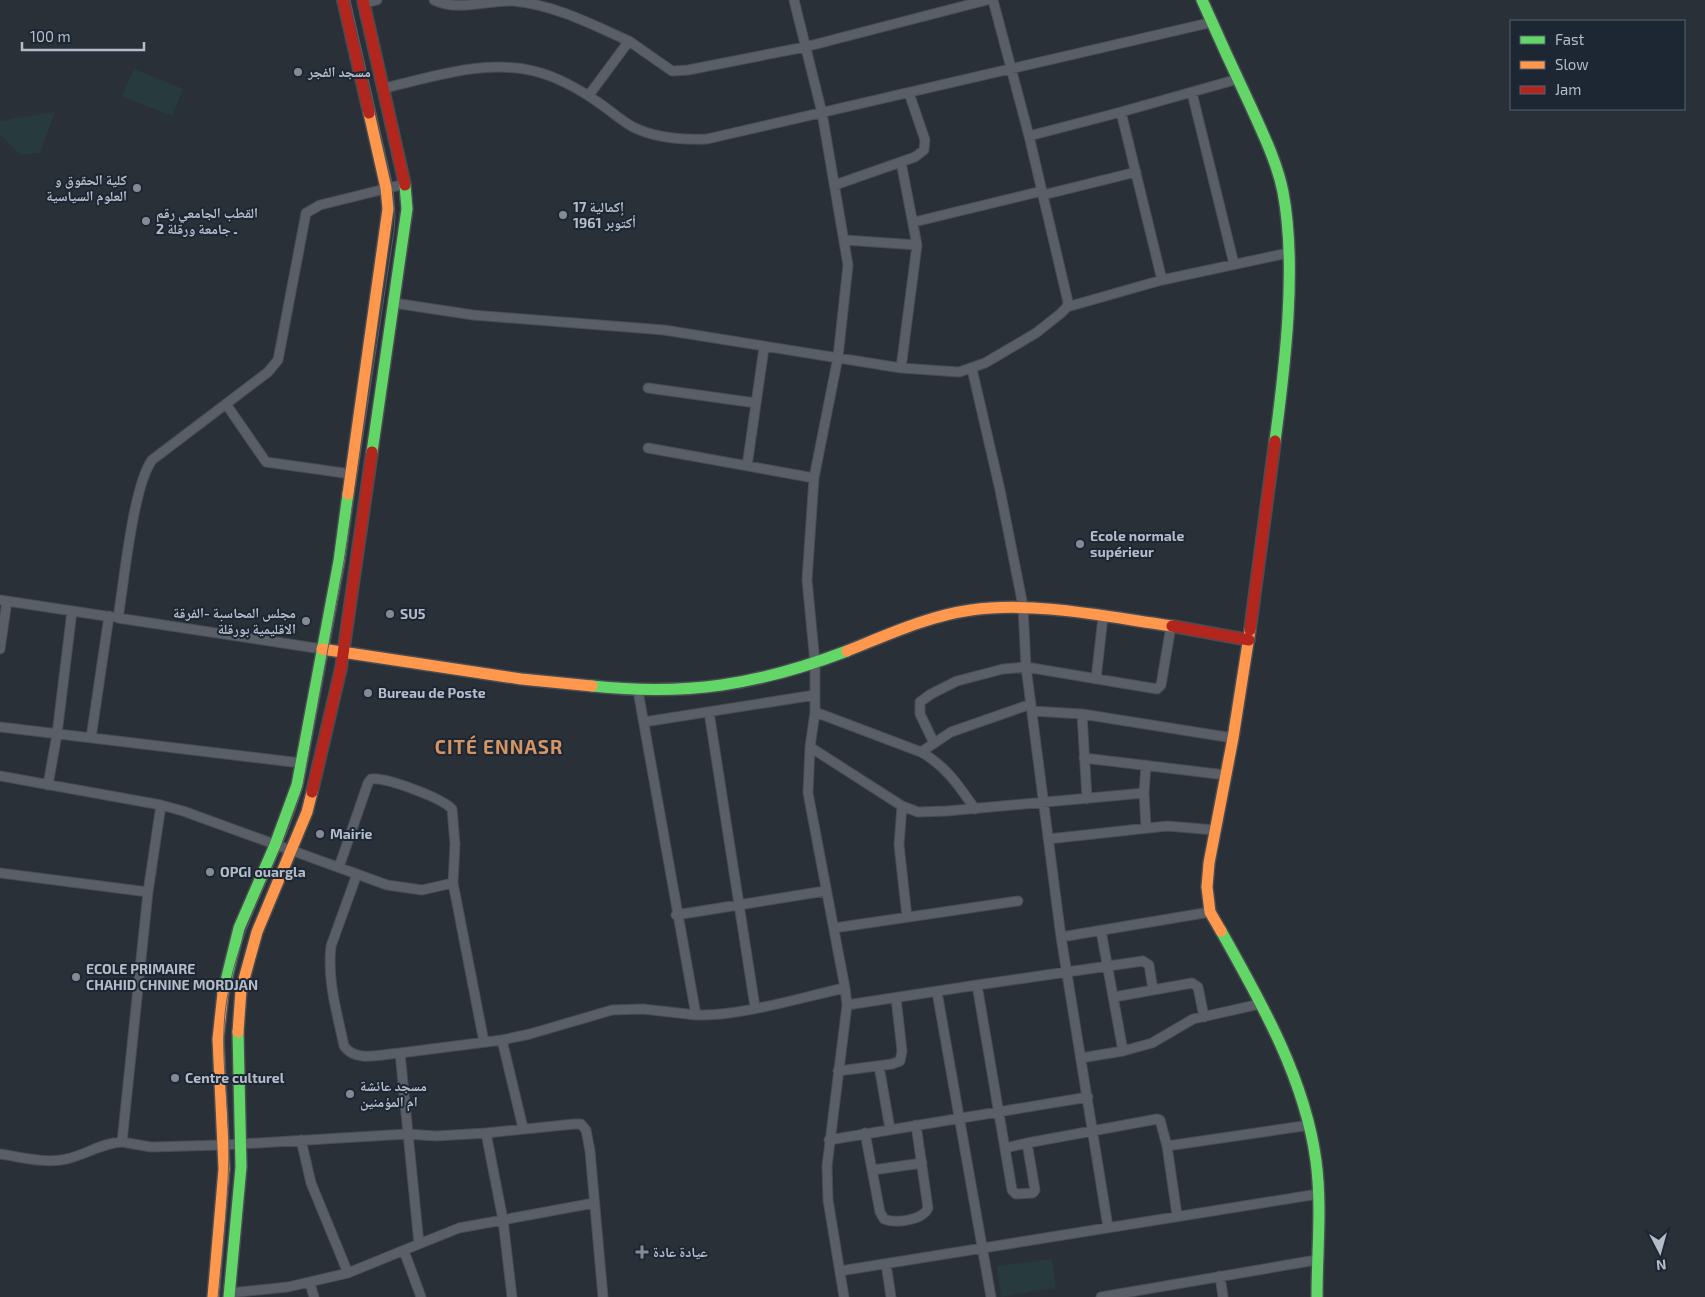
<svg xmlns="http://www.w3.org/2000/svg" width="1705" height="1297" viewBox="0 0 1705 1297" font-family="'Exo 2','Noto Naskh Arabic',sans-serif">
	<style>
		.green { fill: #273a3e }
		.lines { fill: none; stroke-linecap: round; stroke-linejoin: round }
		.street-casing { stroke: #484c53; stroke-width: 11 }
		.fast-casing { stroke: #484c53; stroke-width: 14 }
		.slow-casing { stroke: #484c53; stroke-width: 14 }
		.jam-casing { stroke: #484c53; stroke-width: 14 }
		.street { stroke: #5a5e66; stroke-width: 9 }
		.fast { stroke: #63d668; stroke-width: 11 }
		.slow { stroke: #ff974d; stroke-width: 11 }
		.jam { stroke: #b3261e; stroke-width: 11 }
		.tram { stroke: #595d64; stroke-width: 1 }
		.poi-dot { fill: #848b96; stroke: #1d2633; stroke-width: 2 }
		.labels { text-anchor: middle; stroke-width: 4; stroke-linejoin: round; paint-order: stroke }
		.poi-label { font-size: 14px; font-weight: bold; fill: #b4bcc9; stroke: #1d2633; text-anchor: start }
		.district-label { font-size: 19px; font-weight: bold; letter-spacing: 1px; fill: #d59563; stroke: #1d2633 }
	</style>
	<rect width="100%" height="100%" fill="#2a3038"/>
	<path class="green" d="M134,69L183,89L172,116L122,96Z
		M55,112L40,153L21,155L0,134V121Z
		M1052,1259L1056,1288L1001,1297L997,1266Z"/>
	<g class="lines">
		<defs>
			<path id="street" d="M434,0C458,12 487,0 513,1C555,5 591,24 629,41
				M364,3L377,0
				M385,88C432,77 485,59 534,71C559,77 581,90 602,105C612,112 622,121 633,127C655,138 683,140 707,139L1213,22
				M1192,93L1234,264
				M589,95L629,41L672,71L688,70L805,47L987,0
				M1121,112L1238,79
				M1029,136L1121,112L1162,280
				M901,162L917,245
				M835,185L915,157L924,150L925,140L909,93
				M1043,195L1136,172
				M914,222L1042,191
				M845,240L917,245L901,368
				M394,303L473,315L664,330L901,368L959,372L985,363L1036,333L1060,314L1067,307L1068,302L1029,136L993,0
				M1067,307L1162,280L1288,253
				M972,369L1000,490L1023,606L1026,667L1061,937L1108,1227
				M648,388L756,403
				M226,404L266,462L351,474
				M648,448L814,478
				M747,466L764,348
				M0,600L112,617
				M0,649L7,601
				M322,649L118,618C124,582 133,486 152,460L268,372L278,360L306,213L320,205L405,184
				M1096,679L1103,617
				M638,691L696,1015C743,1016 798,998 845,988L808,793L810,747L815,712V663L807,580L814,478L838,357L848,265L822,113L794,0
				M1032,711L1082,714L1233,738
				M709,712L755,1007
				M815,712L921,752C946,766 959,786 975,809
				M1082,714L1087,799
				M644,722L815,695
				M0,727L301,763
				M91,738L109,616
				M934,743L920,714V702L931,694L957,681L1003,669L1026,667L1157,689L1161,685L1171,626
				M810,747L902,806L918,812L947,811L1144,793
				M921,752L951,732L1031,704
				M1084,758L1226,775
				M0,776L161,805L183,811L387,885L422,890L453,883
				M48,785L57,734L72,611
				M161,805L148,892L122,1142L151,1147L223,1145L407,1134L436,1136L486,1133L503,1220L512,1297
				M902,806L899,845L907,917
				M1146,827L1144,793L1146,765
				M1048,839L1167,826L1215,830
				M339,867L368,783L371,779C386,777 442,798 452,809L455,844L453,883L484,1042
				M0,873L148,892
				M357,874L331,946C327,981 337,1012 344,1046C356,1063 381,1054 400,1053
				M676,915L825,891
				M834,928L1018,901
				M1061,937L1210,912
				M977,985L1143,961L1149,965L1153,990L1192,983L1198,987L1204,1017
				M937,992L991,1297
				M1114,997L1153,990
				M847,1005L977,985L1012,1190L1016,1194L1033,1193L1035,1190L1027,1143L1005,1148
				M502,1040L530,1034L612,1010L643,1009L696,1015
				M1123,1051L1152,1043L1193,1019L1260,1004
				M1081,1058L1123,1051L1101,931
				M879,1066L890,1129
				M838,1071L892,1064L900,1061L902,1051L896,998
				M523,1128L502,1040L400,1053L419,1244L459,1228L594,1203
				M486,1133L574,1124H581L586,1130L590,1151L603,1297
				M865,1133L880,1212L884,1219C896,1224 923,1220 928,1208L916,1125
				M301,1140L311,1183L348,1273L419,1244
				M829,1140L1088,1097
				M1027,1143L1157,1119L1160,1120L1167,1146L1177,1215
				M1167,1146L1310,1125
				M0,1154C21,1157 45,1164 66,1159C86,1155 101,1143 122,1142
				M873,1170L922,1163
				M404,1251L421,1297
				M886,1264L891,1297
				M840,1271L1318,1194
				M1220,1276L1223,1297
				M310,1283L314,1297
				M229,1293L288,1287L348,1273
				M844,1297L828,1200L827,1166L847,1005L845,988
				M1101,1297L1316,1260"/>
			<path id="fast" d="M1202,0C1218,36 1234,71 1251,107C1263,134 1277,162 1283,192C1297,266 1285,366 1275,441
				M372,452L407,209L405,185
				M592,686C687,696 758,685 847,651
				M1221,931C1261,1002 1305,1079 1316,1161C1322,1206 1317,1252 1317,1297
				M223,993L239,928L275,845L297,785L339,561L348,494
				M229,1297L241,1167L238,1032"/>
			<path id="slow" d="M348,494L388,209L386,188L369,113
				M322,649L521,679L592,686
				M847,651C887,635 928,616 971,610C1036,601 1107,617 1172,626
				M1221,931L1210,912L1207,887L1209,863L1233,738L1250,630
				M238,1032L241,990L257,932L307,812L312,792
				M213,1297L224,1169L218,1039L223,993"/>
			<path id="jam" d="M343,0L369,113
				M363,0L405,185
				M1172,626L1249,640
				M1250,630L1275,441
				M312,792L341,668L372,452"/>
		</defs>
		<use href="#street" class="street-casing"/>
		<use href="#fast" class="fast-casing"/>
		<use href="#slow" class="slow-casing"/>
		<use href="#jam" class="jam-casing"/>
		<use href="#street" class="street"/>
		<use href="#fast" class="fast"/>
		<use href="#slow" class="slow"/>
		<use href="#jam" class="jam"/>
		<path class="tram" d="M218,1297C223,1246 229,1193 229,1142C228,1095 219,1046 227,999C240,921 283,859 303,785L344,561L394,231L395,216L393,187L350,0"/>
	</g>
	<g class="poi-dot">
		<circle cx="298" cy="72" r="5"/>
		<circle cx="137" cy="188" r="5"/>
		<circle cx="563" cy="215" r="5"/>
		<circle cx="146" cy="221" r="5"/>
		<circle cx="1080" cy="544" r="5"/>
		<circle cx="390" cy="614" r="5"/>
		<circle cx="306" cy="621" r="5"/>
		<circle cx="368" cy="693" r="5"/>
		<circle cx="320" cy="834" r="5"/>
		<circle cx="210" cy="872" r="5"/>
		<circle cx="76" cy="977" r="5"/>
		<circle cx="175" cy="1078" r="5"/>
		<circle cx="350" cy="1094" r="5"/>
		<path d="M639.5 1244.5h5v5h5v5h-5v5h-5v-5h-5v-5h5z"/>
	</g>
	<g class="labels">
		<g class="poi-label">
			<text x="308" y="77">مسجد الفجر</text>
			<text x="127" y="185" text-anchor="end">كلية الحقوق و<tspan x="127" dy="16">العلوم السياسية</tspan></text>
			<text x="573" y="212">إكمالية 17<tspan x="573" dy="16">أكتوبر 1961</tspan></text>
			<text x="156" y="218">القطب الجامعي رقم<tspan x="156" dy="16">2 ـ جامعة ورقلة</tspan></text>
			<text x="1090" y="541">Ecole normale<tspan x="1090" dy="16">supérieur</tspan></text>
			<text x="296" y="618" text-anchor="end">مجلس المحاسبة -الفرقة<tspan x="296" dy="16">الاقليمية بورقلة</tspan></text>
			<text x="400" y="619">SU5</text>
			<text x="378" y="698">Bureau de Poste</text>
			<text x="330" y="839">Mairie</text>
			<text x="220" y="877">OPGI ouargla</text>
			<text x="86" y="974">ECOLE PRIMAIRE<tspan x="86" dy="16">CHAHID CHNINE MORDJAN</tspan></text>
			<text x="185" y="1083">Centre culturel</text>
			<text x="360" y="1091">مسجد عائشة<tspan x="360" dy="16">ام المؤمنين</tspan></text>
			<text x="653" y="1257">عيادة عادة</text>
		</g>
		<g class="district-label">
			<text x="499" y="754">CITÉ ENNASR</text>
		</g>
	</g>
	<rect x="1510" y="20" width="175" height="90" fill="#1d2633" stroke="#59626f"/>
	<rect x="1520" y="36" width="25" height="8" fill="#63d668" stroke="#59626f"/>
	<text x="1555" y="45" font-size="15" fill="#b4bcc9">Fast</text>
	<rect x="1520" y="61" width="25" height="8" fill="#ff974d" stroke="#59626f"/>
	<text x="1555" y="70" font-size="15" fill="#b4bcc9">Slow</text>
	<rect x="1520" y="86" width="25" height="8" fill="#b3261e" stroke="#59626f"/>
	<text x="1555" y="95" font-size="15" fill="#b4bcc9">Jam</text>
	<g transform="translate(1660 1252) rotate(174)" stroke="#1d2633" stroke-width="4" paint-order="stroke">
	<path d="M0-4L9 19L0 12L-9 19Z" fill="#b4bcc9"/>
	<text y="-8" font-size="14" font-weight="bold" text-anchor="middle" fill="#b4bcc9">N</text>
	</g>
	<path d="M22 42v8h122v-8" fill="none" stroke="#b4bcc9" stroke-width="2.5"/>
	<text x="30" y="42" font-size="15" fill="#b4bcc9" stroke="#1d2633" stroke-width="4" paint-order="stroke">100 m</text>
</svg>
